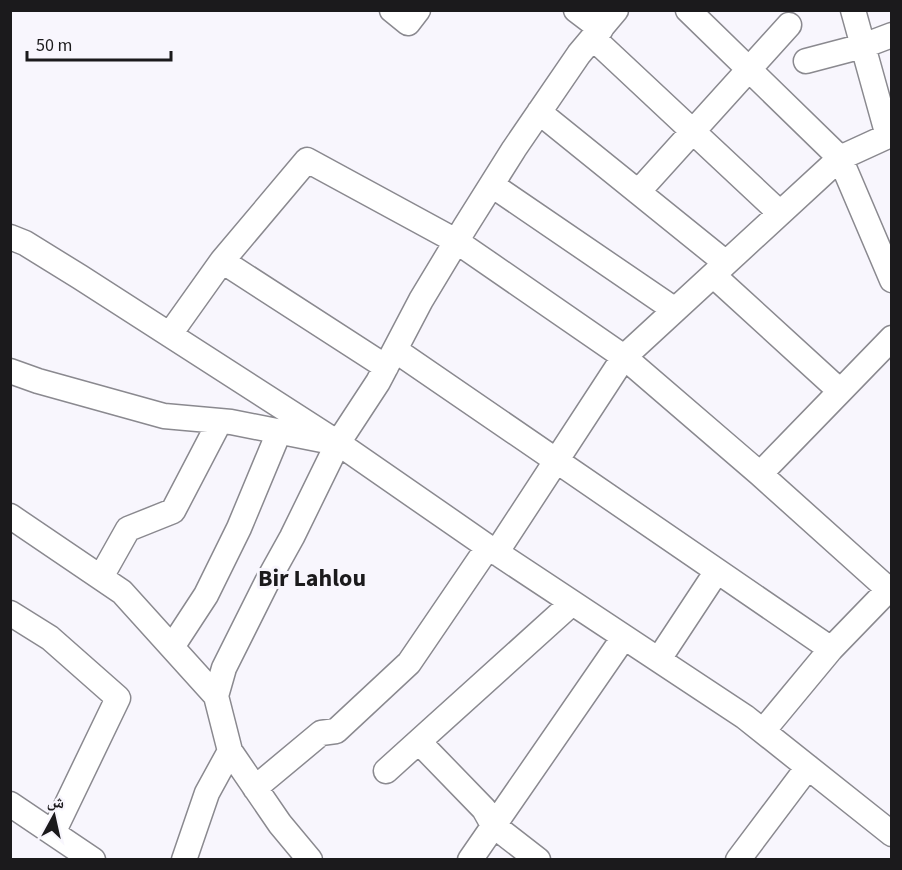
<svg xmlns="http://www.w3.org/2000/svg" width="902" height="870" viewBox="0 0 902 870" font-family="'Source Sans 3','Noto Naskh Arabic',sans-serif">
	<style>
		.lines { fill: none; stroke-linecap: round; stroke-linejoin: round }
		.minor-casing { stroke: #8a898f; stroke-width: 27 }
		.minor { stroke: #fff; stroke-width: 24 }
		.labels { text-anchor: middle; stroke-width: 6; stroke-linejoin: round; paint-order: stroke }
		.district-label { font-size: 24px; font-weight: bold; fill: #1b1a1c; stroke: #f8f6fd }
	</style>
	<rect width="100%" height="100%" fill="#f8f6fd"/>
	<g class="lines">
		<defs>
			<path id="minor" d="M392,10L408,23L418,10
				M576,10L601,29
				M616,10L579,54L514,149L465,227L421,300L378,382L338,443L488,547L745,717L892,834
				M688,10L840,158L888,136
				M853,10L888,136L892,134
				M593,38L780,213
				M806,61L863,46L892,35
				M539,112L726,263
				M492,185L675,310
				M638,192L789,25
				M10,237L25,243L80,277L338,443
				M222,261L386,367
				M713,275L840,391
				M170,334L222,261L307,160L456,241L624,357L760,474L888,589
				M395,350L831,649
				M10,371L38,381L164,416L231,422L327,441
				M760,474L892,338
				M10,516L122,592L216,696L230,751L280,824L310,860
				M496,553L624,357L840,158L892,280
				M101,577L128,529L173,511L220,421
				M10,613L50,638L118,698L53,833
				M172,647L206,595L239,528L279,432
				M659,659L717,571
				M216,696L224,668L267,582L292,537L338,443
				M763,731L831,649L892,586
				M419,742L484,809L493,825L538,860
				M386,771L572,603
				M255,788L321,733L336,731L409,663L488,547
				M10,804L93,860
				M184,860L207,793L230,751
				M470,860L624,637
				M738,860L808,767"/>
		</defs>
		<use href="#minor" class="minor-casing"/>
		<use href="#minor" class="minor"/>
	</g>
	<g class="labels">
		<g class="district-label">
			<text x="312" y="586">Bir Lahlou</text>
		</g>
	</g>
	<rect width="902" height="870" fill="none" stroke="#1b1a1c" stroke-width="24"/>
	<g transform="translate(54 816) rotate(8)" stroke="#f8f6fd" stroke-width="4.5" paint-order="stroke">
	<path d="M0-4.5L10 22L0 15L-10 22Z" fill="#1b1a1c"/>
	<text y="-9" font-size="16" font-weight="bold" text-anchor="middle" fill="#1b1a1c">ش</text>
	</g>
	<path d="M27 51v9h144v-9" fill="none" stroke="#1b1a1c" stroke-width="3"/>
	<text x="36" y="51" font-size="18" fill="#1b1a1c" stroke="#f8f6fd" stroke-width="4.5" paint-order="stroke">50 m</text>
</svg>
